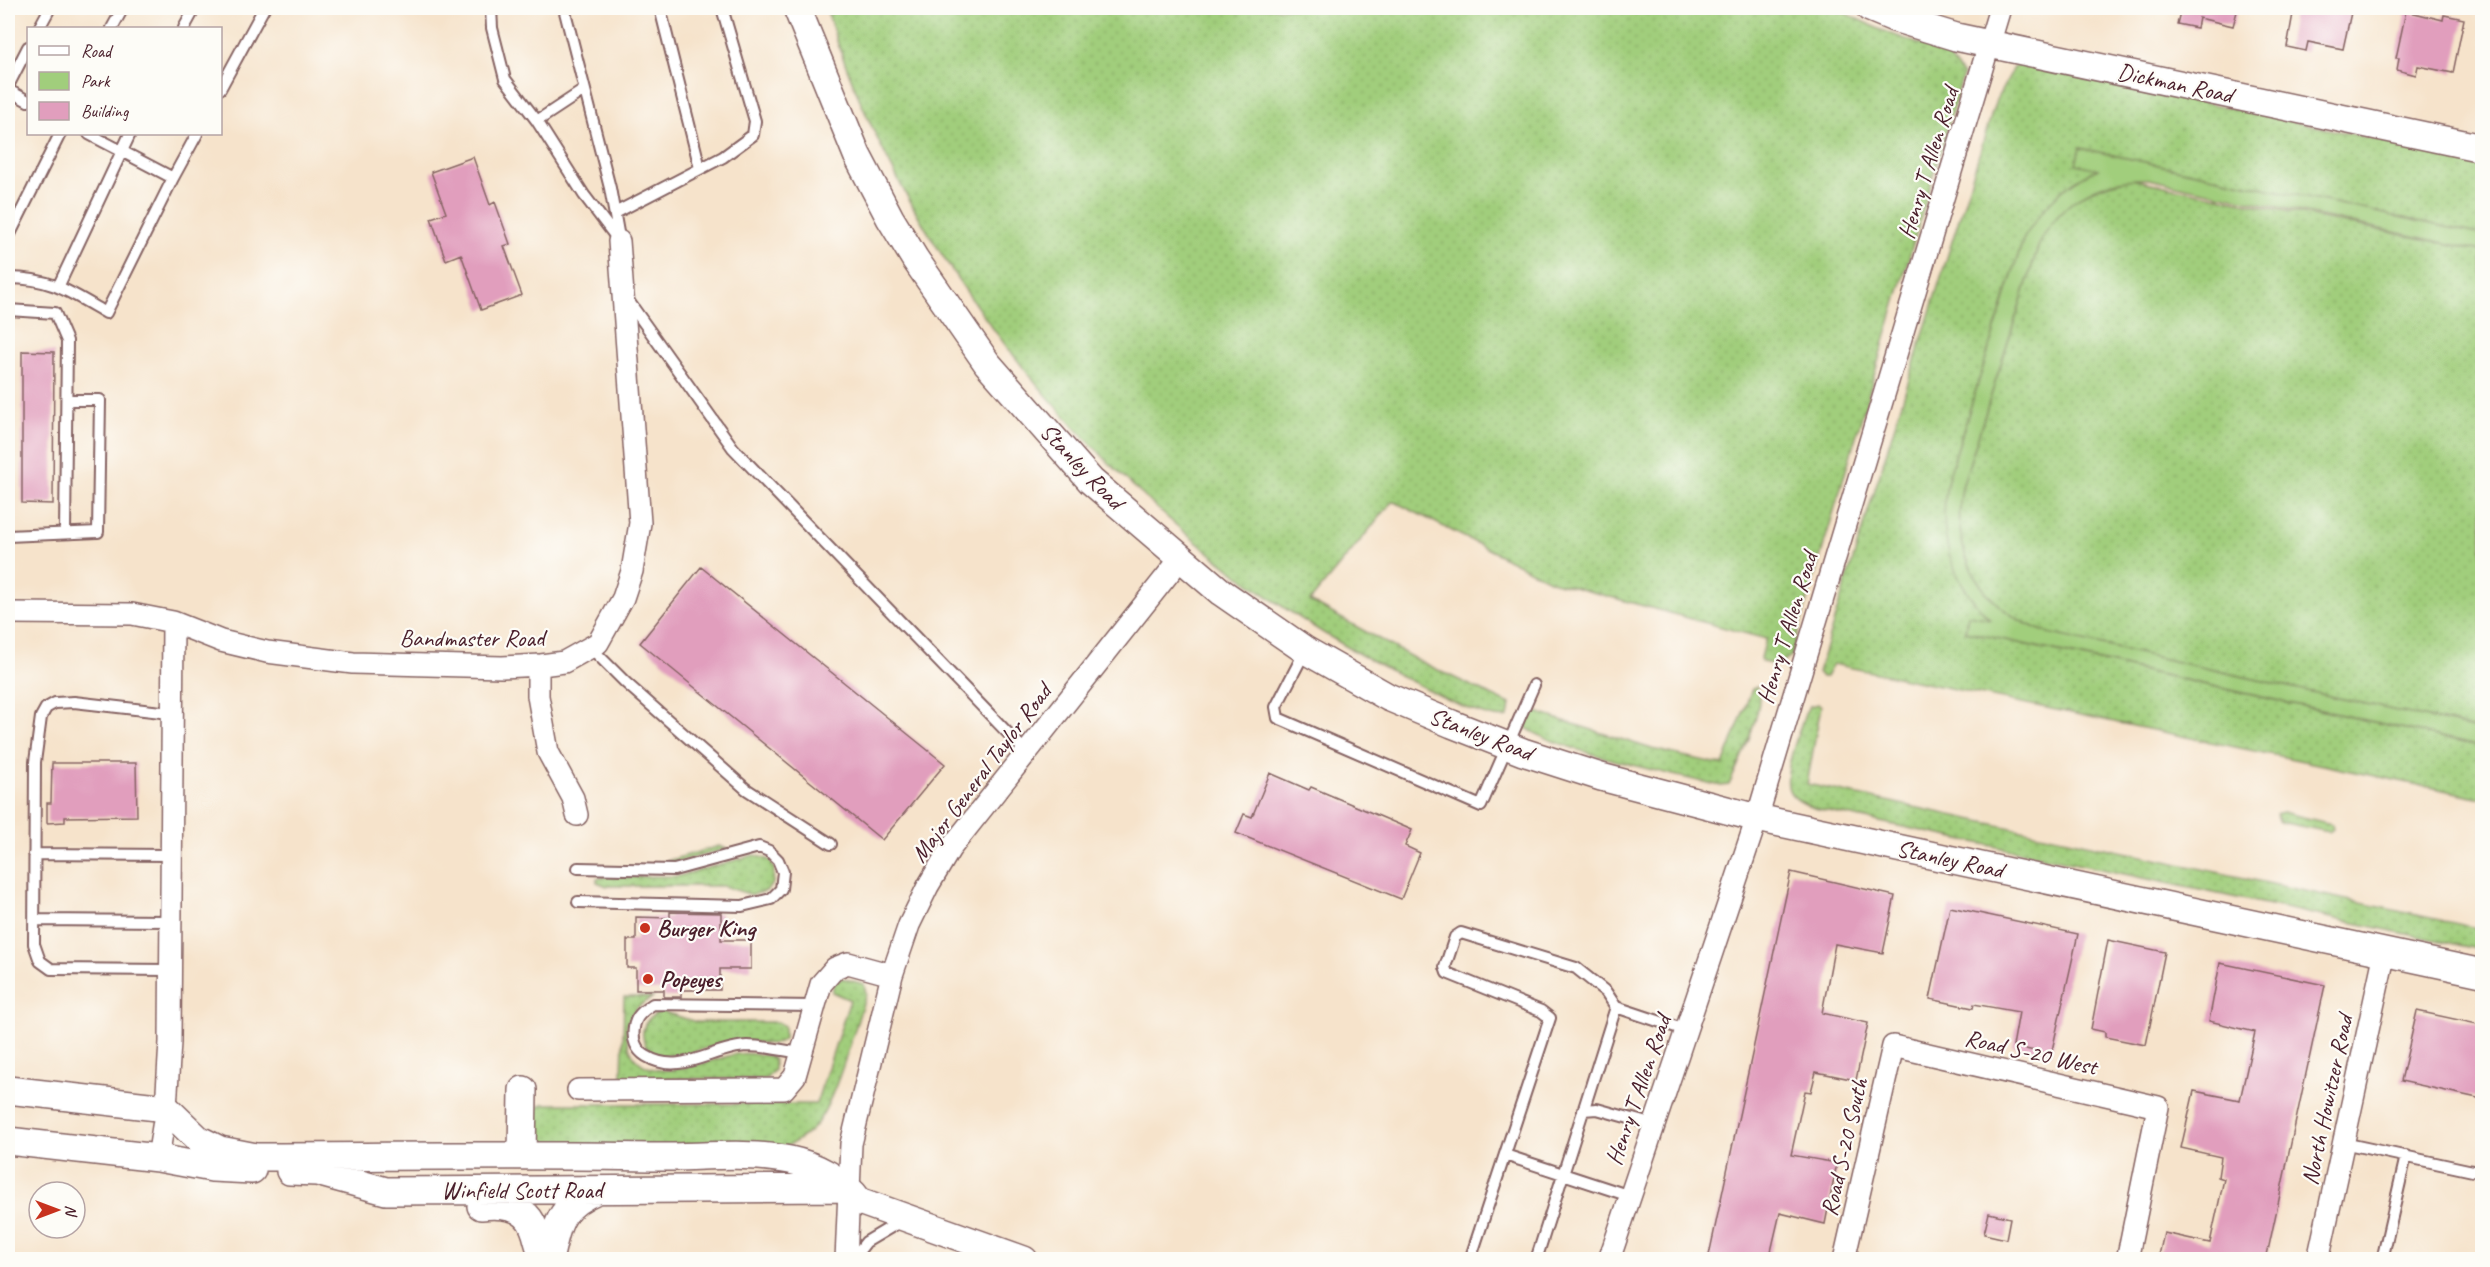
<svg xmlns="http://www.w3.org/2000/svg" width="2490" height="1267" viewBox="0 0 2490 1267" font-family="Caveat,sans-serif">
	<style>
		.grass { fill: url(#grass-dots); stroke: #767654; stroke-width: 1.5 }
		.park { fill: #a1ce7c; stroke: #767654; stroke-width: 1.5 }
		.building { fill: #e19ebd }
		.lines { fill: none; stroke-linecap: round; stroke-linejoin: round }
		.service-casing { stroke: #866463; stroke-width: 14 }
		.minor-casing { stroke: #866463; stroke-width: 24 }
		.tertiary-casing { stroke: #866463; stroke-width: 30 }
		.service { stroke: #fff; stroke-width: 10 }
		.minor { stroke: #fff; stroke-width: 21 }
		.tertiary { stroke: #fff; stroke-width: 27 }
		.poi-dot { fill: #c8321e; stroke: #fdfcf7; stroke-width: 2 }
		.labels { text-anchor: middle; stroke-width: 4.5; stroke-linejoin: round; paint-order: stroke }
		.street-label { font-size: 24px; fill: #4a1f2b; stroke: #fdfcf7 }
		.poi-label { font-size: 24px; font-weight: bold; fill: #4a1f2b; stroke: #fdfcf7; text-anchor: start }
	</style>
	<defs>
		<pattern id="grass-dots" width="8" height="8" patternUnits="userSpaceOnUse" patternTransform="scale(1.5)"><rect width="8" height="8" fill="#a1ce7c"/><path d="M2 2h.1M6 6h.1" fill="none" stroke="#8cb06b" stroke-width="1.8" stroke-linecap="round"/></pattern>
	</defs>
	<rect width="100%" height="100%" fill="#fdfcf7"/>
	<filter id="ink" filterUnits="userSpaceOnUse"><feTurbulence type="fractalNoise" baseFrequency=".0167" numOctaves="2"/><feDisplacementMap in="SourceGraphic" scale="12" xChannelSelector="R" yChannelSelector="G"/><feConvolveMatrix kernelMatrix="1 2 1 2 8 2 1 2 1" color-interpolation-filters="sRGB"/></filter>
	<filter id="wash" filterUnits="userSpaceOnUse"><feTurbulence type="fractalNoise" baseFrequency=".008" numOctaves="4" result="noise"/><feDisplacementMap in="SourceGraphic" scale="24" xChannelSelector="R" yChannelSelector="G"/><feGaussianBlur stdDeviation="1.35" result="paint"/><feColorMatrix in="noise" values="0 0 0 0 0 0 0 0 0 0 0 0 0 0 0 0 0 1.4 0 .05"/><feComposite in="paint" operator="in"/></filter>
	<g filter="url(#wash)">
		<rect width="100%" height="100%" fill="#f6e3cb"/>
		<path class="grass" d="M826,8H1834L1881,30L1946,54L1963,75L1791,656L1778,665L1762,662L1761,658L1766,639L1551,581L1393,501L1310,601L1417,660L1510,704L1508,717C1485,723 1418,684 1395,673C1138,543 911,283 826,8Z
			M2026,64L2482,162V235L2080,148L2099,169L2023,240L1948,479C1938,534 1950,581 1991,620L1968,615L1965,631L2482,746V798L1833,664L1826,677H1822L1818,672L1996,100L2015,66Z
			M2131,179L2482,251V730L2048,633C1982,610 1950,557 1962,487L2038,247C2058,205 2085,187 2131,179Z
			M1757,687C1767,706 1738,765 1729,785L1721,786C1685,778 1544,747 1523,725L1525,715L1536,712L1652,749L1723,765L1752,689Z
			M1819,704L1821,706L1807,784L2482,929V950L1814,808C1805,804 1795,800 1790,792C1781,776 1799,732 1805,714L1809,706Z
			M2282,812L2332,824L2333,829L2329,832L2280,822L2276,814Z
			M719,846L727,849L662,866L660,863Z
			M754,855L770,860L774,869L773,883L766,891L752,895L723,886H607L597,882V879L603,877L679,876Z
			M842,978L864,984L866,994C855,1027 835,1103 814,1127C805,1137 794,1143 783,1148L541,1146L534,1137L536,1109L543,1104H816L850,1000L832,992L834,983Z
			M624,997H654C642,1003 633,1008 628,1022C625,1031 627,1040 630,1049C647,1090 709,1059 737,1054C747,1052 759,1055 770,1056L774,1060V1070L766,1079L622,1078Z
			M661,1011L696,1022H778L784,1026V1039C771,1050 749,1038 734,1041C706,1046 684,1059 655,1055C636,1041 640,1020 661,1011Z"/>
		<path class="park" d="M2080,148L2482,235V251L2148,179C2098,177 2059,202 2038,247L1962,487C1950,557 1982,610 2048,633L2482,730V746L1965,631L1968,615L1990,619C1949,578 1937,535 1948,479L2023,240C2042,207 2063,184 2098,169L2076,164Z"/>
		<g id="blocks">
			<path class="building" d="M2181,8H2238L2233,26L2199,18L2197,28L2177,24Z
				M2294,8H2352L2343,49L2308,42L2306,51L2287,47Z
				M2406,11L2443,20L2444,15L2464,19L2453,73L2418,66L2416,75L2397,70L2399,58H2396Z
				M473,157L490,205L495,202L510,244L504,246L522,295L481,310L461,254L446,260L431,218L446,213L431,172Z
				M22,351L54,352L53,504L22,503Z
				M701,567L945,764L882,840L640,643Z
				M52,763H136L137,816L65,817V822L47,823V803H51Z
				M1270,773L1309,790L1311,787L1412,830L1405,846L1420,853L1401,899L1236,833L1244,814L1252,817Z
				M1791,872L1895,896L1883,953L1835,944L1822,1013L1868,1023L1856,1080L1816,1072L1811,1092L1805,1091L1791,1155L1837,1163L1825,1224L1780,1213L1769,1260H1708Z
				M1950,907L2078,934L2051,1055L2013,1046L2019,1012L1974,1004L1973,1008L1930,999Z
				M670,912L721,913V940H751V969H720V990H681V997H664V990H636V968H627V940H636V917L670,918Z
				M2108,940L2165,952L2146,1045L2105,1037V1032L2091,1029Z
				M2220,963L2325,985L2266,1260H2158L2164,1233L2210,1243L2224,1179L2218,1177L2221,1157L2181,1148L2194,1091L2240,1100L2255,1032L2209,1021Z
				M2417,1011L2482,1025V1099L2401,1081Z
				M1989,1213L2010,1218L2006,1239L1984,1234Z"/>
		</g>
	</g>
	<g filter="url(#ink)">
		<use href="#blocks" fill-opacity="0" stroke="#866463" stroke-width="1.5"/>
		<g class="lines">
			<defs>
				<path id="service" d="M491,8L492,28L505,79L537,121L584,195L619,241
					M564,8L610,188L619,238
					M660,8L700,168
					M39,28L50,8
					M112,28L123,8
					M184,28L195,8
					M8,86L28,47
					M220,89L264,8
					M8,90L28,101
					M537,121L584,90
					M89,134L173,178L197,134
					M615,213L723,157L753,135L755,121L722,8
					M8,238L60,134
					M8,278C51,278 70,292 106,313L173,178
					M59,285L130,134
					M627,299L733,448L1027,753
					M8,310L55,313L67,341L65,533
					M8,536L98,532L100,400H67
					M590,647L626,683L746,789L831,844
					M1305,651L1276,707L1278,718L1481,806L1534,685
					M170,713L74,702L55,703L46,708L41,717L35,762L34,944L40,961L51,969L170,970
					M34,854L170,855
					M578,868L674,870L759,847L769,851L778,860L783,872L781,889L771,899L742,906L578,902
					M34,920L170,921
					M802,1053C785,1051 765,1046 747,1046C713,1047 680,1077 646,1056C636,1050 632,1039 634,1028C635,1016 644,1010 653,1004L815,1006
					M1583,1110L1597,1109L1654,1125
					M2343,1143L2482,1173
					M1505,1155L1630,1196
					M852,1260L866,1242L903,1220
					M1470,1260L1550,1018L1541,1011L1447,973L1445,967L1455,937L1461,933L1576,968L1606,992L1616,1007L1685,1030
					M1536,1260L1616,1007
					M2382,1260L2406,1156"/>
				<path id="minor" d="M8,613L132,614L173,622L221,641L267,652L353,663L502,667L541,665L564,662L598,643L623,598L632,571L640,523L619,241
					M538,665V696L548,752L573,798L577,815
					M578,1090L784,1089L795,1076L821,984L835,968L848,963L892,975
					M158,1158L166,1108L170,1042L173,622
					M846,1260L851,1144L892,975L909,925L928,886L950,849L1181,558
					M1609,1260L1757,818L2000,8
					M1844,1260L1893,1046L2158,1107L2127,1260
					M2318,1260L2385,952"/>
				<path id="tertiary" d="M797,8L857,155L890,218L915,259L987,363L1091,481L1221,592L1305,650L1388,697L1452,724L1523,752L1601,777L1757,818L2482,973
					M1870,8L1894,18L1956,37L2482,148
					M8,1090L166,1108L198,1139L220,1150L256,1157C387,1157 519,1154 650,1157C697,1158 744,1151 790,1160C814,1165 845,1180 859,1201L1024,1260
					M8,1141L158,1158L212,1168L252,1170
					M522,1156L523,1090
					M290,1171L317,1172L386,1191L846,1188
					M481,1206C501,1204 526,1205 534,1228C539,1240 537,1245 545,1260
					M549,1260C558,1221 560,1206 597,1190"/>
			</defs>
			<use href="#service" class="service-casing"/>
			<use href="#minor" class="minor-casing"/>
			<use href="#tertiary" class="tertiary-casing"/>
			<use href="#service" class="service"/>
			<use href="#minor" class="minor"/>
			<use href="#tertiary" class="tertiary"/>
		</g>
	</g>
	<g class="poi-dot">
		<circle cx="645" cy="928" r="6"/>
		<circle cx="648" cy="979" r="6"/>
	</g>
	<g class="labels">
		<g class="street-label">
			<text transform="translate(2175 83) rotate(12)" y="8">Dickman Road</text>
			<text transform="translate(1928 163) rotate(-73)" y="8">Henry T Allen Road</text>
			<text transform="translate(1082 466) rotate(46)" y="8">Stanley Road</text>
			<text transform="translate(1787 628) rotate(-73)" y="8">Henry T Allen Road</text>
			<text x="472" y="646">Bandmaster Road</text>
			<text transform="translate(1481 734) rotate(21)" y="8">Stanley Road</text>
			<text transform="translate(981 773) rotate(-53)" y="8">Major General Taylor Road</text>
			<text transform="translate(1950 859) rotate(12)" y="8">Stanley Road</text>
			<text transform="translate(2031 1052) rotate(13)" y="8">Road S-20 West</text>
			<text transform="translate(1638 1090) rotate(-71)" y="8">Henry T Allen Road</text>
			<text transform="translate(2327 1100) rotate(-78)" y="8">North Howitzer Road</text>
			<text transform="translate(1844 1147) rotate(-77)" y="8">Road S-20 South</text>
			<text x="522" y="1198">Winfield Scott Road</text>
		</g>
		<g class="poi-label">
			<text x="657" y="936">Burger King</text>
			<text x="660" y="987">Popeyes</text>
		</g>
	</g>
	<rect width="2490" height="1267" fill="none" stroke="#fdfcf7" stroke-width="30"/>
	<rect x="27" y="27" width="195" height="108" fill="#fdfcf7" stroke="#b5a4a5" stroke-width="1.5"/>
	<rect x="39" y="46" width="30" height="9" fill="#ffffff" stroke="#b5a4a5" stroke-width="1.5"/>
	<text x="81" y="57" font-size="18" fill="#4a1f2b">Road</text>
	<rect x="39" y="72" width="30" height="18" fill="#a1ce7c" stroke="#b5a4a5" stroke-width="1.5"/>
	<text x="81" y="87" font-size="18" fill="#4a1f2b">Park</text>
	<rect x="39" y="102" width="30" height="18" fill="#e19ebd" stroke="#b5a4a5" stroke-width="1.5"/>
	<text x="81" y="117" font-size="18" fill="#4a1f2b">Building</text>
	<g transform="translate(57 1210) rotate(90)"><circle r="28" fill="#fdfcf7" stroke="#b5a4a5" stroke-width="1.5"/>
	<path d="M0-4.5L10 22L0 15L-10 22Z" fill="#c8321e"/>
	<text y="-9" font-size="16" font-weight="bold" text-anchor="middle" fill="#4a1f2b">N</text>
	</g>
</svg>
